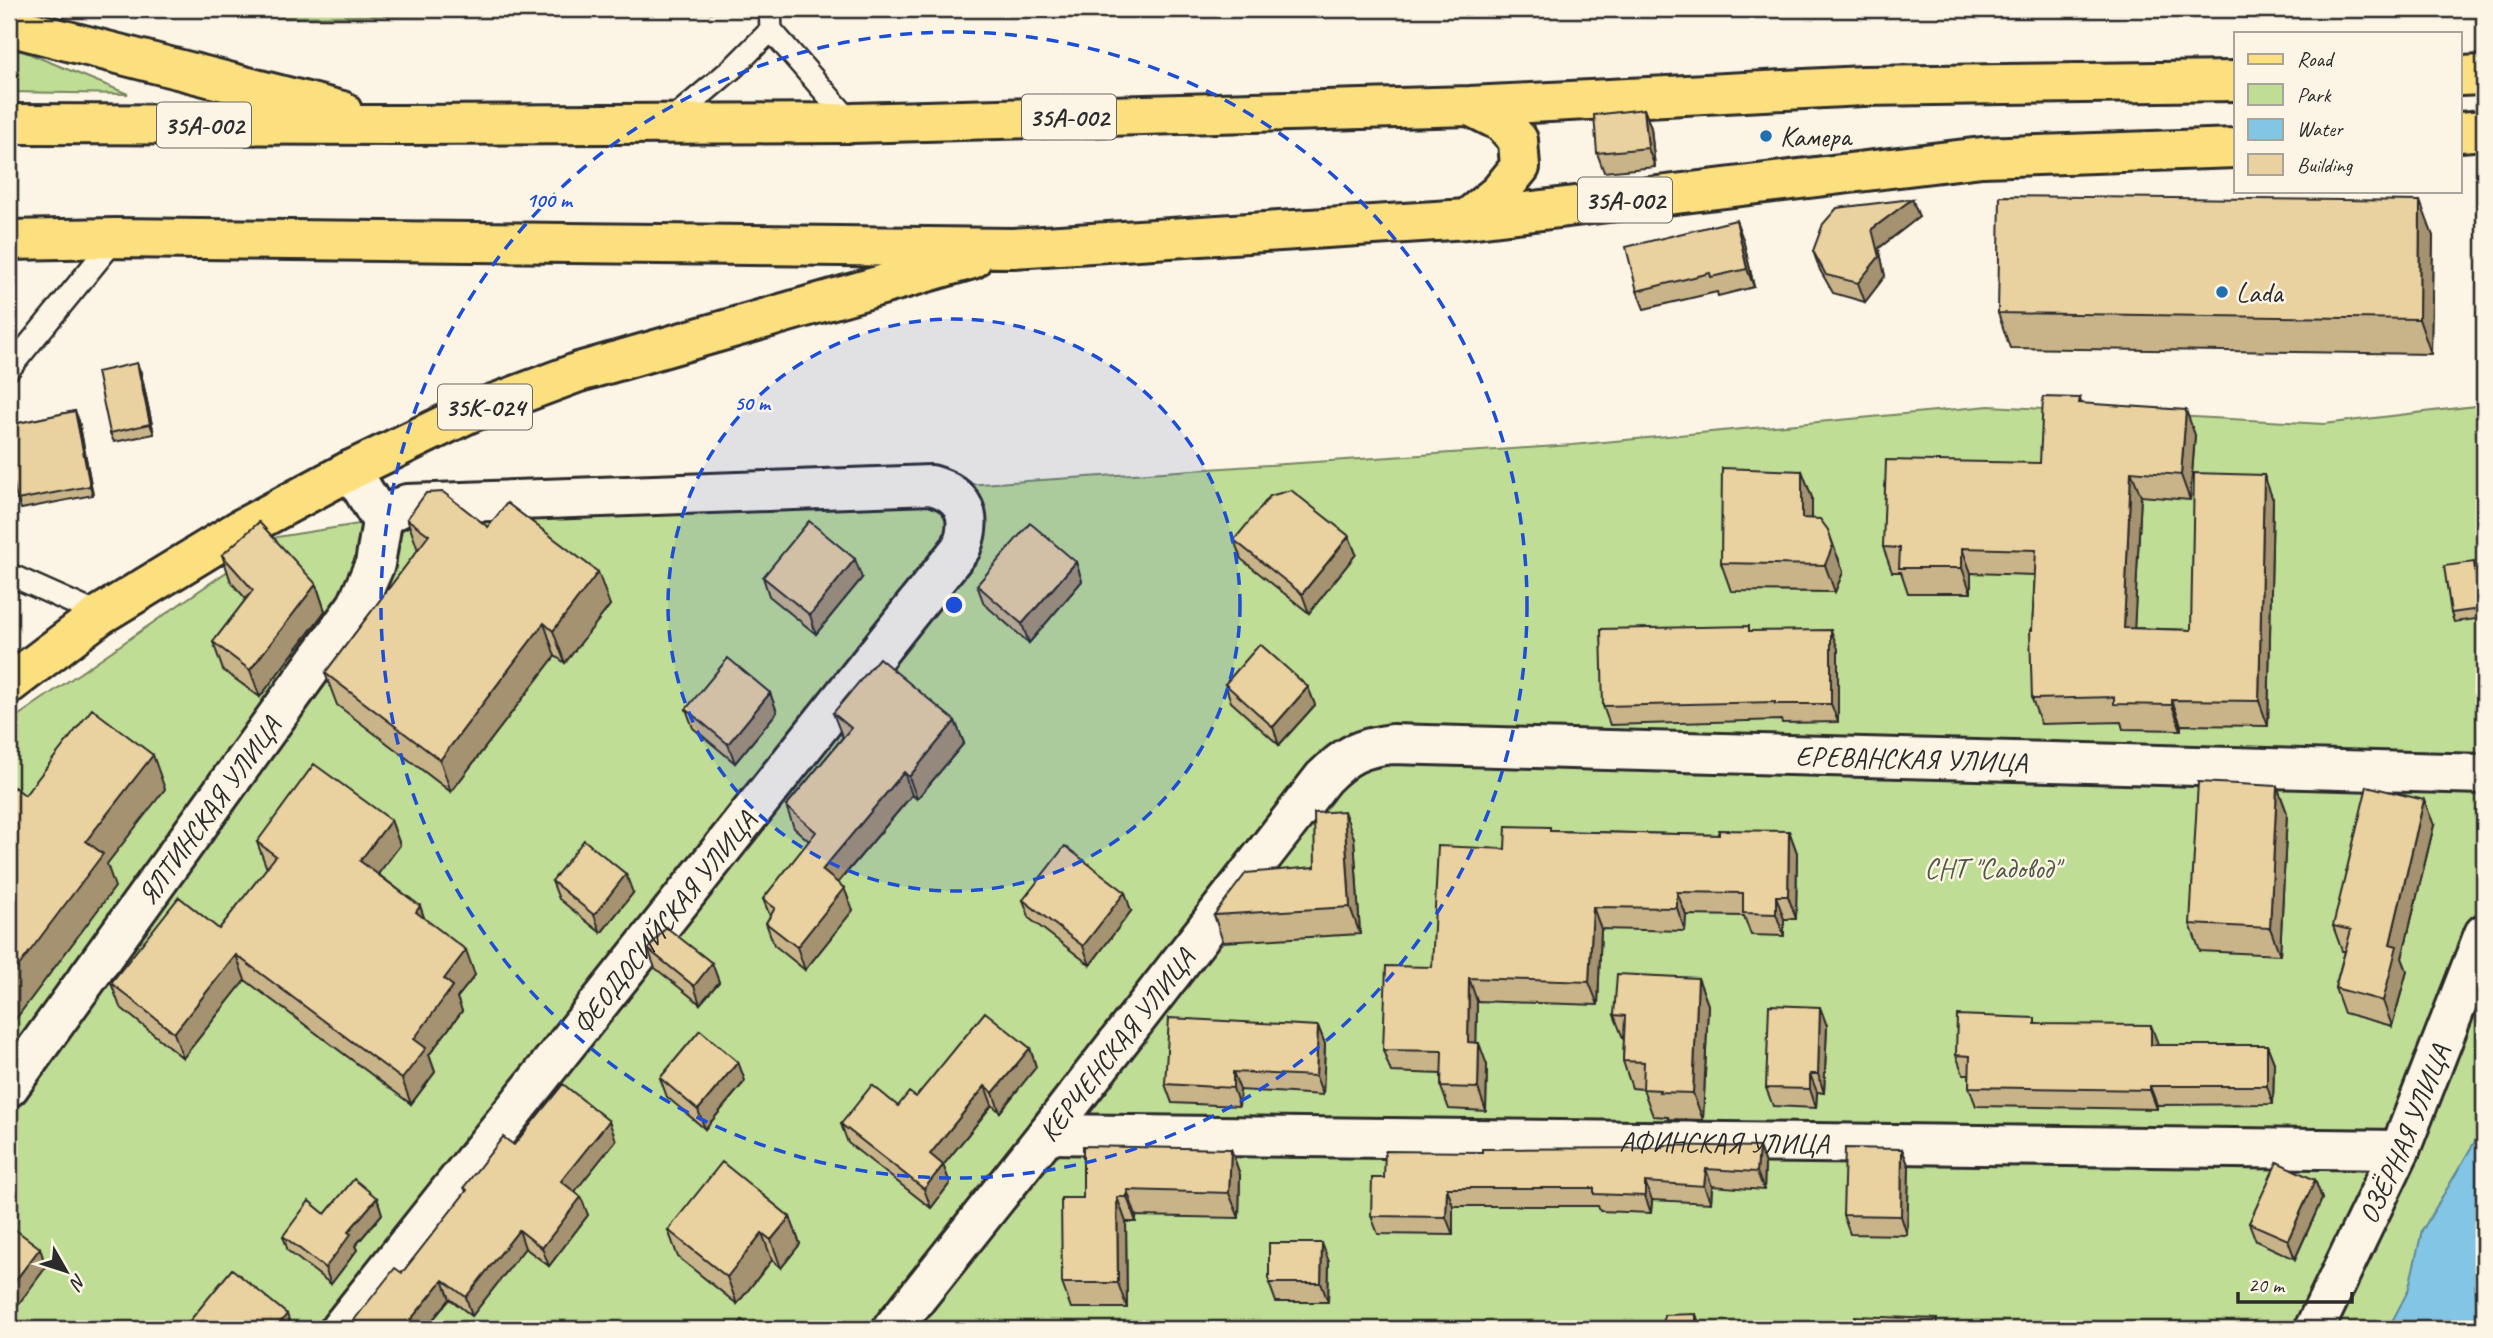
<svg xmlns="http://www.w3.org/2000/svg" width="2493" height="1338" viewBox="0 0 2493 1338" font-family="Caveat,sans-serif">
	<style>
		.green { fill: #c0dd95; stroke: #768460; stroke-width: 2 }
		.water { fill: #83c5e4; stroke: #60879a; stroke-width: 2 }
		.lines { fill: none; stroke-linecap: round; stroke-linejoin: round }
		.service-casing { stroke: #2b2b2b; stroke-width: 26 }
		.minor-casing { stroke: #2b2b2b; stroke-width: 44 }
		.primary-casing { stroke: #2b2b2b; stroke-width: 44 }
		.service { stroke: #fcf5e5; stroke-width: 21 }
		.minor { stroke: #fcf5e5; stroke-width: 38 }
		.primary { stroke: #fce080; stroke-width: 38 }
		.wall { fill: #c9b48a; stroke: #2b2b2b; stroke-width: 2 }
		.shaded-wall { fill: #a49270; stroke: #2b2b2b; stroke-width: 2 }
		.building { fill: #ead1a0; stroke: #2b2b2b; stroke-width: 2 }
		.ring { fill: none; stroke: #1d4ed8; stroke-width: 3.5; stroke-dasharray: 12 9 }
		.poi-dot { fill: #1f6fb2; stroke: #fcf5e5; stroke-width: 2.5 }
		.labels { text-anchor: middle; stroke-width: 5; stroke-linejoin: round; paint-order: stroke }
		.shield { fill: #fcf5e5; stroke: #6a6863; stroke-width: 2 }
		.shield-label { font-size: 26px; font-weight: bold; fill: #2b2b2b }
		.poi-label { font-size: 28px; fill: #2b2b2b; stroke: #fcf5e5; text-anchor: start }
		.street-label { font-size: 28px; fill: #2b2b2b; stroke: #fcf5e5 }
		.park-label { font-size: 28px; fill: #505846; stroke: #fcf5e5 }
		.centre { fill: #1d4ed8; stroke: #fcf5e5; stroke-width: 3.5 }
		.ring-label { font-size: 21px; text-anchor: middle; font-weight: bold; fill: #1d4ed8; stroke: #fcf5e5; stroke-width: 5; stroke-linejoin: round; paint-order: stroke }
	</style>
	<rect width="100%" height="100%" fill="#fcf5e5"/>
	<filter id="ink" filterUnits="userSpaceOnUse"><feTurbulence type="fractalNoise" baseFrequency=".0143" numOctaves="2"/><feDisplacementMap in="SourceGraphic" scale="14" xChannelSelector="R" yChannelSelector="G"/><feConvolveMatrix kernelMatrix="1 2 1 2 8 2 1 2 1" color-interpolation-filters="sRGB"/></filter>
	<g filter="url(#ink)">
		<path class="green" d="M238,9H1054L274,17Z
			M1144,9H2484V14Z
			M9,48L25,52L128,94L9,92Z
			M2484,405V1329H9V722L277,537L422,514L828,494L1572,445L1989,406L2324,424Z"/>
		<path class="water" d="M2484,1126V1329H2388L2408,1291L2422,1231Z"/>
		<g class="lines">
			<defs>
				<path id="service" d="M770,9L771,30L852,123
					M669,122L734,67L771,30
					M9,369L116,238
					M9,578L15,577L100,615"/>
				<g id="minor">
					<path d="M351,470L382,521"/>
					<path id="s1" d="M9,1087L357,605L375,564L382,521"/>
					<path id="s2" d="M1047,1134L2400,1150"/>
					<path id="s3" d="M340,1329L961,548C974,516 964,494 931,485L407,504L389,513L382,521"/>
					<path id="s4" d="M892,1329L1047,1134L1323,778C1346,755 1359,748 1392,744L2484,774"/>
					<path id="s5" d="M2314,1329L2400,1150L2484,934"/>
				</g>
				<path id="primary" d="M9,26L342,111
					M2460,76L2484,75
					M9,124L398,125L852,123L1470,106L1863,86L2236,81
					M2460,132L2484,130
					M1467,219L1499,193L1520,167L1518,140L1502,122L1470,106
					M9,240L116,238L1013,248L1467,219L1982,157L2236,148
					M9,684L100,615L241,529L351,470L469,413L579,372L972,259"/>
			</defs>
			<use href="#service" class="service-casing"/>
			<use href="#minor" class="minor-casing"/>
			<use href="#primary" class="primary-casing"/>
			<use href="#service" class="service"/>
			<use href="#minor" class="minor"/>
			<use href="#primary" class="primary"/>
		</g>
		<path class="wall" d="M1644,109L1651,128L1655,167L1604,172L1597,153Z
			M1912,199L1919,217L1879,248L1885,276L1865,302L1833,293L1820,270L1813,251Z
			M2433,236L2431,354L2010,348L1998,313Z
			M1743,239L1754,287L1718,296L1717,292L1644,309L1637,291Z
			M141,373L154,434L114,442L110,433Z
			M2080,398L2081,403L2195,435L2190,500L2141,496L2134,628L2191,630L2273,500L2268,726L2181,725V730L2123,729L2121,722L2041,724L2032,699V630L2035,575L1971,573V593H1908L1901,572H1892L1883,547L2040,463Z
			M75,411L79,421L93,495L21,509L16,494L9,495V425Z
			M1802,471L1812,498V519L1838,557L1843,572L1835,592L1731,591L1721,563Z
			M407,519L488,527L610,605L565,663L555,656L451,792L337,705L325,673L418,550Z
			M1349,536L1356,554L1309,613L1241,559L1234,540Z
			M222,555L316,584L325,611L260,697L223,670L213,642L246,599L231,582Z
			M1076,562L1082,581L1029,643L984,604L977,585Z
			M2474,562L2477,572L2484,618L2454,622L2451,613Z
			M763,577L862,578L816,634L769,596Z
			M1751,631L1838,649V722L1782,723L1781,720L1610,725L1603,706Z
			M1225,684L1308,687L1315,705L1279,745L1231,702Z
			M770,693L777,712L735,763L693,728L686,709Z
			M833,713L955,721L964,743L917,799L912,795L838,883L853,910L805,970L774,945L766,923L770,916L763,899L809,841L794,828L786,806L843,737L842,736Z
			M2277,786L2287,813L2280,955L2200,951L2190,924Z
			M391,820L400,845L378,874L420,906L424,918L475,975L457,998L462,1011L429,1055L435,1072L411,1104L245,980L183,1058L120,1007L111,983L219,929L267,868L266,866L257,842Z
			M2434,825L2402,958L2407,971L2392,1026L2344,1013L2335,988L2345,951H2342L2333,926Z
			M1551,831L1719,835L1789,831L1797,853L1796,919H1784V936L1751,935L1744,916L1686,915L1685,931L1601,929L1598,1005L1477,1001L1476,1043L1487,1065L1486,1111L1449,1109L1441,1087V1074L1391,1072L1383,1050L1432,967L1505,849Z
			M1354,838L1360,934L1223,942L1214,915L1315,867Z
			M552,881L633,893L601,933L559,899Z
			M1023,900L1131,911L1090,965L1030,919Z
			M648,949L712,963L719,982L700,1004L655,968Z
			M1698,978L1708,1005L1703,1120L1669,1119L1668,1117L1653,1116L1643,1089L1632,1088L1623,1061L1624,1041L1614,1015Z
			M2037,1024L2158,1045H2267L2274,1063L2273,1104L2157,1105V1109L1976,1106L1969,1087V1074H1963L1956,1055Z
			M1318,1026L1325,1044L1323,1095L1240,1090L1239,1106L1172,1103L1165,1084Z
			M1827,1026L1824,1093L1817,1092L1816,1108L1773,1106L1766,1088Z
			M1030,1048L1036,1067L1000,1112L992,1105L943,1165L950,1183L931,1208L848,1143L841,1124L898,1106Z
			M738,1062L745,1081L705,1129L667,1097L660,1078Z
			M616,1140L574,1192L588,1215L549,1266L525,1248L472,1316L450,1299L425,1329H357L354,1320L402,1273L466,1192L464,1187L514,1145Z
			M1759,1147L1765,1164L1764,1190L1712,1186L1711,1203L1652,1200L1651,1213L1600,1211L1598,1206H1453V1235L1378,1234L1371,1216L1482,1152Z
			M1231,1149L1240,1175L1239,1218L1136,1216V1222H1126L1127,1308H1071L1062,1283L1083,1198Z
			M1902,1149L1909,1167L1907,1235L1850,1234L1843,1215Z
			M2315,1180L2322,1199L2295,1259L2256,1241L2249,1223Z
			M377,1198L382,1214L355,1246L357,1250L331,1284L288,1251L283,1236L325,1214Z
			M790,1217L800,1244L781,1268L772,1260L737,1304L678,1257L668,1230Z
			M1329,1262L1328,1302H1276L1269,1283Z"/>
		<path class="shaded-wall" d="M1644,109L1651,128L1655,167L1648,148Z
			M1912,199L1919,217L1879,248L1885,276L1865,302L1858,283L1872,229Z
			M2420,201L2433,236L2431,354L2419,319Z
			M1736,220L1743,239L1754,287L1747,269Z
			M137,363L141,373L154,434L150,424Z
			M2186,410L2195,435L2190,500L2181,475Z
			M75,411L79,421L93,495L90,486Z
			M1802,471L1812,498V545L1802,518Z
			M2131,471L2141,496L2133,653L2124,628Z
			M2264,475L2273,500L2268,726L2259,701Z
			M1828,530L1843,572L1835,592L1825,565Z
			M1349,536L1356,554L1309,613L1302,594Z
			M1962,548L1971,573V593L1962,568Z
			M855,559L862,578L816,634L810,615Z
			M1076,562L1082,581L1029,643L1022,624Z
			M2474,562L2477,572L2484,618L2480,609Z
			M598,572L610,605L565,663L553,631Z
			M316,584L325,611L260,697L250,670Z
			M544,623L555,656L451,792L440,760Z
			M1831,630L1838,649V722L1831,704Z
			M1308,687L1315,705L1279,745L1273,727Z
			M770,693L777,712L735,763L728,744Z
			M2172,700L2181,725V730L2172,705Z
			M955,721L964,743L917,799L909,777Z
			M153,755L165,789L107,864L115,887L9,1028V979L86,841Z
			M904,772L912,795L830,892L822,870Z
			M2277,786L2287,813L2280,955L2270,928Z
			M2424,800L2434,825L2402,958L2407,971L2392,1026L2383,1001L2390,944Z
			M1344,811L1354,838L1360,934L1350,907Z
			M391,820L400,845L369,886L360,861Z
			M1789,831L1797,853L1796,919L1788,896Z
			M626,874L633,893L601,933L594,915Z
			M844,888L853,910L805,970L797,947Z
			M1125,892L1131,911L1090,965L1083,946Z
			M1677,892L1686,915L1685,931L1677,908Z
			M1776,896L1784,919V936L1776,914Z
			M420,906L429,931L416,912Z
			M1593,907L1601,929L1598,1005L1589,982Z
			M466,950L475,975L457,998L462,1011L429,1055L435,1072L411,1104L402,1079L414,1039L444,979Z
			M236,955L245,980L183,1058L174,1033Z
			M712,963L719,982L700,1004L694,986Z
			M1469,978L1477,1001L1476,1065L1468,1042Z
			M1698,978L1708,1005L1703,1120L1693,1093Z
			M1820,1007L1827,1026L1824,1093L1818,1074Z
			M2151,1025L2158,1044V1063L2151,1045Z
			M1318,1026L1325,1044L1323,1095L1316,1076Z
			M1479,1043L1487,1065L1486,1111L1478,1088Z
			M2267,1045L2274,1063L2273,1104L2267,1086Z
			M1030,1048L1036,1067L1000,1112L993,1093Z
			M738,1062L745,1081L705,1129L698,1110Z
			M1233,1072L1240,1090L1239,1106L1233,1088Z
			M1810,1074L1817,1092L1816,1108L1810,1089Z
			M985,1086L992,1105L937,1173L930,1154Z
			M2150,1086L2157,1105V1109L2150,1090Z
			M609,1121L616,1140L568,1200L561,1181Z
			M1759,1147L1765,1164L1764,1190L1757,1172Z
			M1231,1149L1240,1175L1239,1218L1229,1193Z
			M1902,1149L1909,1167L1907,1235L1901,1216Z
			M943,1165L950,1183L931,1208L924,1189Z
			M1706,1169L1712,1186L1711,1203L1704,1186Z
			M2315,1180L2322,1199L2295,1259L2288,1240Z
			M1645,1182L1652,1200L1651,1213L1645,1196Z
			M1447,1188L1453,1206V1235L1446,1217Z
			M1127,1190L1136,1216V1222L1127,1197Z
			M581,1197L588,1215L549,1266L542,1248Z
			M1117,1197L1126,1222L1127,1308L1118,1283Z
			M377,1198L382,1214L355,1246L357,1250L331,1284L325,1268L348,1232Z
			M790,1217L800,1244L781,1268L771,1240Z
			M519,1230L525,1248L472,1316L466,1297Z
			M762,1233L772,1260L737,1304L727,1277Z
			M1322,1243L1329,1262L1328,1302L1321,1283Z
			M40,1248L46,1267L9,1317V1289Z
			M443,1280L450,1299L425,1329H403Z
			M287,1314L292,1329H275Z
			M1696,1314L1701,1329H1696Z"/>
		<path class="building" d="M1644,109L1648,148L1597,153L1594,115Z
			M2000,196L2420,201L2419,319L1998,313Z
			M1912,199L1872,229L1879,257L1858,283L1826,275L1813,251L1823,224L1837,208Z
			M1736,220L1747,269L1711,277L1710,273L1637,291L1626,247Z
			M137,363L150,424L110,433L97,372Z
			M2043,397L2080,398L2079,403L2186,410L2181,475L2131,471L2124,628L2191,630L2194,473L2264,475L2259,701L2172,700V705L2114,704V697L2032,699L2030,630H2032L2036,550L1962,548V568H1899L1900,548L1883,547L1886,460L2040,463Z
			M75,411L90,486L17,500L14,484L9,485V425Z
			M1722,468L1802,471V518L1820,519L1828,530L1833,545L1825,565L1721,563Z
			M1291,490L1349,536L1302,594L1234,540L1270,496Z
			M443,492L488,527L507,503L598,572L553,631L544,623L440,760L325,673L429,535L407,519L426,493Z
			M809,521L855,559L810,615L763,577Z
			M259,522L316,584L250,670L213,642L253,590L222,555Z
			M1030,523L1076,562L1022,624L977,585Z
			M2474,562L2480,609L2451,613L2444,566Z
			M1749,626V631L1831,630V704H1775V702L1603,706L1601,629Z
			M1260,644L1308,687L1273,727L1225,684Z
			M728,658L770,693L728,744L686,709Z
			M879,658L955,721L909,777L904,772L822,870L844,888L797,947L766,923L775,908L763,899L816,832L786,806L851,728L833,713Z
			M92,709L153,755L86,841L103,854L9,979V794L14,787L25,795Z
			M314,764L391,820L360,861L420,906L416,912L466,950L444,979L453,986L414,1039L426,1048L402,1079L236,955L174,1033L111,983L179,897L219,929L276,856L257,842Z
			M2198,782L2277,786L2270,928L2190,924Z
			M2367,786L2424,800L2390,944L2397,946L2383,1001L2335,988L2351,930L2333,926Z
			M1344,811L1350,907L1214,915L1246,873L1315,867L1314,813Z
			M1506,826L1550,827V831L1719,835V830L1789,831L1788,896H1776V914L1743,913V893L1677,892V908L1593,907L1589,982L1469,978L1468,1042L1479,1043L1478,1088L1441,1087L1442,1051L1383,1050L1386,966L1432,967L1438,846L1505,849Z
			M584,840L626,874L594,915L552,881Z
			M1065,846L1125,892L1083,946L1023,900Z
			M666,927L712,963L694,986L648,949Z
			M1617,974L1698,978L1693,1093L1659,1092L1660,1090L1643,1089L1644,1062L1623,1061L1625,1016L1614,1015Z
			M1769,1005L1820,1007L1818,1074H1810V1089L1766,1088Z
			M985,1012L1030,1048L993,1093L985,1086L930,1154L943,1165L924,1189L841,1124L872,1085L898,1106L909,1092L916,1097Z
			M1957,1015L2035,1018V1024L2151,1025V1045H2267V1086H2150V1090L1969,1087L1970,1056L1956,1055Z
			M1169,1018L1318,1026L1316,1076L1233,1072V1088L1165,1084Z
			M700,1030L738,1062L698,1110L660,1078Z
			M563,1084L609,1121L561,1181L581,1197L542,1248L519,1230L466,1297L443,1280L403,1329H365L354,1320L395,1268L402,1273L467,1190L464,1187L503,1137L514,1145Z
			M1662,1145L1759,1147L1757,1172L1706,1169L1704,1186L1645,1182V1196L1594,1194V1188H1447L1446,1217L1371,1216L1372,1178H1384L1385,1151L1482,1152V1149L1662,1148Z
			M1083,1146L1231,1149L1229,1193L1127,1190V1197H1117L1118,1283H1062L1061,1198H1083Z
			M1845,1148L1902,1149L1901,1216L1843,1215Z
			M722,1162L790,1217L771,1240L762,1233L727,1277L668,1230Z
			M2277,1162L2315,1180L2288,1240L2249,1223Z
			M354,1179L377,1198L348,1232L351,1234L325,1268L283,1236L309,1201L325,1214Z
			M9,1225L40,1248L9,1289Z
			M1269,1243H1322L1321,1283H1269Z
			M232,1269L287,1314L275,1329H183Z
			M1696,1314V1329H1664V1315Z
			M1855,1316L1937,1319L1936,1329H1854Z
			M742,1320L753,1329H735Z"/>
	</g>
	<circle cx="954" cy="605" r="286" fill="#1d4ed8" fill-opacity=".12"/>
	<g class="ring">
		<circle cx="954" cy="605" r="286"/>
		<circle cx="954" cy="605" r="573"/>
	</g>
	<g class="poi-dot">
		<circle cx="1766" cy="136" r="7"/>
		<circle cx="2222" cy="292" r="7"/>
	</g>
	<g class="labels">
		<g class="shield">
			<rect x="1022" y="94.5" width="94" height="45" rx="5"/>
			<rect x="157" y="102.5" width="94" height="45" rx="5"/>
			<rect x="1578" y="177.5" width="94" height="45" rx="5"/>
			<rect x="438" y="384.5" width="94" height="45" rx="5"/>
		</g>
		<g class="shield-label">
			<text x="1069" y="126">35А-002</text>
			<text x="204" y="134">35А-002</text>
			<text x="1625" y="209">35А-002</text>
			<text x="485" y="416">35К-024</text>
		</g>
		<g class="poi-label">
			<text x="1780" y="146">Камера</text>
			<text x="2236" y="302">Lada</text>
		</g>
		<g class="street-label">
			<text dy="10" stroke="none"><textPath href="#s4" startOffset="1298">ЕРЕВАНСКАЯ УЛИЦА</textPath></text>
			<text dy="10" stroke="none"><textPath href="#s1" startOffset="341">ЯЛТИНСКАЯ УЛИЦА</textPath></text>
			<text dy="10" stroke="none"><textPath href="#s3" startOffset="520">ФЕОДОСИЙСКАЯ УЛИЦА</textPath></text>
			<text dy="10" stroke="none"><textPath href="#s4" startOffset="362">КЕРЧЕНСКАЯ УЛИЦА</textPath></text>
			<text dy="10" stroke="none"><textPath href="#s5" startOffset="215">ОЗЁРНАЯ УЛИЦА</textPath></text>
			<text dy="10" stroke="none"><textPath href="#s2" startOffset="677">АФИНСКАЯ УЛИЦА</textPath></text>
		</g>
		<g class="park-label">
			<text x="1992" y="878">СНТ "Садовод"</text>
		</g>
	</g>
	<circle cx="954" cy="605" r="10" class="centre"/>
	<g class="ring-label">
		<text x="549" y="207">100 m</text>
		<text x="752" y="410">50 m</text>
	</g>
	<rect width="2493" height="1338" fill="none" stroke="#fcf5e5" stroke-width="35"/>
	<rect x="18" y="18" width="2458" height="1303" fill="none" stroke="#2b2b2b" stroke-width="2.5" filter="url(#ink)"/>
	<rect x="2234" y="32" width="228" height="161" fill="#fcf5e5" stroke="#a8a49b" stroke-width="2"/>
	<rect x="2248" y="54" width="35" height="10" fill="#fce080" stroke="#a8a49b" stroke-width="2"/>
	<text x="2297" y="66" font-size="21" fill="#2b2b2b">Road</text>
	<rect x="2248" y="84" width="35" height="21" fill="#c0dd95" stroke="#a8a49b" stroke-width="2"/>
	<text x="2297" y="102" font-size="21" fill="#2b2b2b">Park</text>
	<rect x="2248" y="119" width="35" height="21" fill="#83c5e4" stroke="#a8a49b" stroke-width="2"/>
	<text x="2297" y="136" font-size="21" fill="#2b2b2b">Water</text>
	<rect x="2248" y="154" width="35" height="21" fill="#ead1a0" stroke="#a8a49b" stroke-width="2"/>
	<text x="2297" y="172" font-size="21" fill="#2b2b2b">Building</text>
	<g transform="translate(66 1271) rotate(129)" stroke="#fcf5e5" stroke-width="5" paint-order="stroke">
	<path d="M0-5L12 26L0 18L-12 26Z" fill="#2b2b2b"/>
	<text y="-10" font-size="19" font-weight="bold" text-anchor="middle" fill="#2b2b2b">N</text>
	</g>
	<path d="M2238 1292v10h114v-10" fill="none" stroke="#2b2b2b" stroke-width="3.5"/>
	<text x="2248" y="1292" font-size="21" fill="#2b2b2b" stroke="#fcf5e5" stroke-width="5" paint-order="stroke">20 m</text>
</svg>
